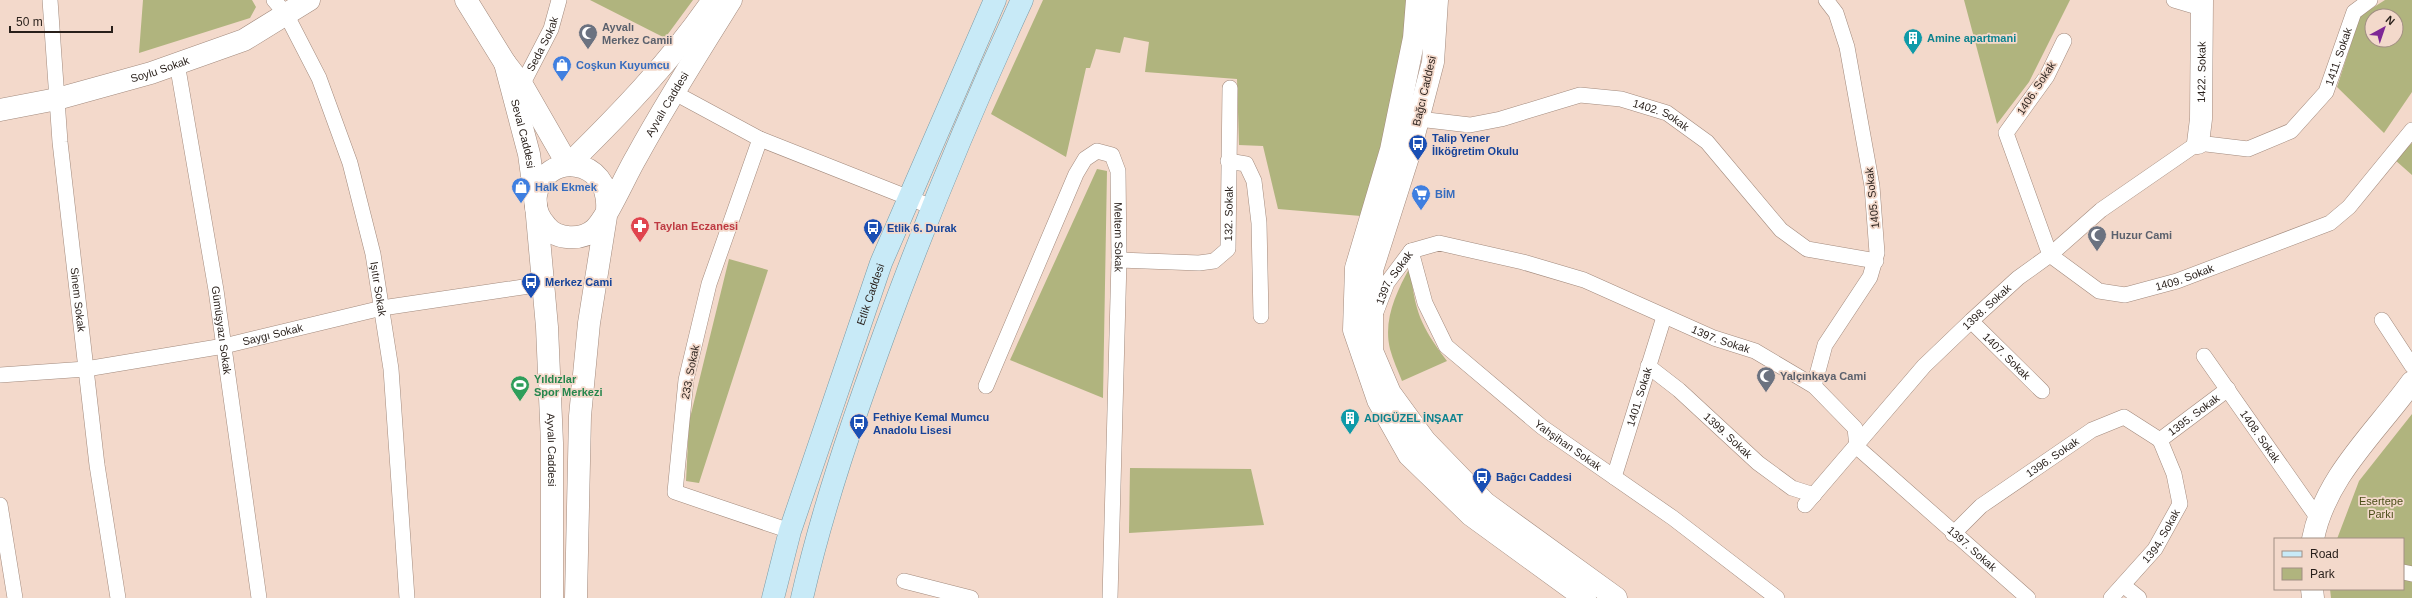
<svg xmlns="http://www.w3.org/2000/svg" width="2412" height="598" viewBox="0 0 2412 598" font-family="Arial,sans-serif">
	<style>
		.green { fill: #b0b47e; fill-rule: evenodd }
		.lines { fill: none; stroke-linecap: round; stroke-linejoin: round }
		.street-casing { stroke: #a28a7d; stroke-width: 16 }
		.secondary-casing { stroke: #a28a7d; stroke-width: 23 }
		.primary-casing { stroke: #789aa6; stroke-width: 23 }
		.street { stroke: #fff; stroke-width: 15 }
		.secondary { stroke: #fff; stroke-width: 22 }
		.primary { stroke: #c8eaf7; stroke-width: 22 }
		.labels { text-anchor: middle; stroke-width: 3.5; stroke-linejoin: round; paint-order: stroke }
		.worship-label { font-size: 11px; font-weight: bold; fill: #5b616d; stroke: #f3d9cb; text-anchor: start }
		.culture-label { font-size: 11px; font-weight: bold; fill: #0d838f; stroke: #f3d9cb; text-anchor: start }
		.street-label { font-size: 11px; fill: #281f1a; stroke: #f3d9cb }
		.shop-label { font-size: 11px; font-weight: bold; fill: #366cbe; stroke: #f3d9cb; text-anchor: start }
		.transit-label { font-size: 11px; font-weight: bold; fill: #164399; stroke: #f3d9cb; text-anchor: start }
		.health-label { font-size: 11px; font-weight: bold; fill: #be3a42; stroke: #f3d9cb; text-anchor: start }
		.leisure-label { font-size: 11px; font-weight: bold; fill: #27864d; stroke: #f3d9cb; text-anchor: start }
		.park-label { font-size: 11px; fill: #4c4e19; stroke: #f3d9cb }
	</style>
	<rect width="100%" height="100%" fill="#f3d9cb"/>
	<path class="green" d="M143,0H252L256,7L250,18L139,53Z
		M590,0H693L665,38Z
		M1043,0H1409L1395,104L1361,216L1278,209L1263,146L1239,145L1237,79L1145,72L1149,42L1124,37L1120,53L1096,49L1090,68H1086L1066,157L991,114Z
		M1964,0H2070L2029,82L1997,124Z
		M2385,0H2412V92L2384,133L2337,87L2360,16ZM2372,16H2396V40H2372Z
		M2412,143V175L2395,160Z
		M1097,169L1107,171L1103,398L1010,360Z
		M729,259L768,270L699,483L686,481L689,422Z
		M1410,267C1415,312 1420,325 1447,361L1402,381C1398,371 1393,360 1390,349C1383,320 1396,293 1410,267Z
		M2412,414V598H2331L2330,589H2403V539H2337L2359,481Z
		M1130,468L1251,469L1264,525L1129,533Z"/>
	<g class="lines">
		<defs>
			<g id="street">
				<path id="s1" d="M50,0L60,142L97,465L118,598"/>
				<path id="s2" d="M274,0L286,14L319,78L350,163L373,254L391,369L407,598"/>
				<path d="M2174,0L2201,8"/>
				<path id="s3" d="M2064,41L2047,76L2006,133L2050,255L2099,291L2125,295L2177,281L2330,223L2349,207L2412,130"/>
				<path id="s4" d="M177,63L216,290L259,598"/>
				<path id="s5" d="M522,85L551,29L559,0"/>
				<path d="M673,92L760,139L932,207"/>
				<path id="s6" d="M1410,118L1470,125L1501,119L1580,95L1621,99L1667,113L1707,142L1781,230L1807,249L1876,261"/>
				<path d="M760,139L709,284L686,380L675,492L790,531"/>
				<path d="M1228,161L1246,164L1254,181L1259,223L1261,316"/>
				<path id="s7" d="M1411,251L1425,303L1446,346L1542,427L1673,518L1777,598"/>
				<path id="s8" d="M1119,260L1199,263L1214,261L1228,249L1230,88"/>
				<path id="s9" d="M1376,312L1387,283L1411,251L1439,243L1523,262L1584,280L1714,338L1755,351L1814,386L1855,428L1857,447L2028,598"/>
				<path d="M2382,320L2412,366"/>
				<path id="s10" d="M1971,321L2042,391"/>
				<path id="s11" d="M2204,356L2317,517"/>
				<path id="s12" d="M1648,366L1679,390L1758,463L1792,488L1814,495"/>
				<path id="s13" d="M0,375L86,369L224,346L382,308L543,284"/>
				<path id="s14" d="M986,386L1076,174L1085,159L1097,151L1112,155L1118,171L1119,260L1110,598"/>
				<path d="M1814,386L1825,345L1870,277L1877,253L1872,186L1847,47L1836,13L1826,0"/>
				<path id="s15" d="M2160,440L2228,389"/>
				<path id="s16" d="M1614,477L1664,317"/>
				<path d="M0,505L15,598"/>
				<path id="s17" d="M1805,505L1924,366L1971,321L2018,278L2050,255L2101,210L2198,143L2248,149L2291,131L2326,92L2354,12L2370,0"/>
				<path id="s18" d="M1953,534L1981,506L2092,430L2124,417L2160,440"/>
				<path d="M2403,572L2412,574"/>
				<path d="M904,581L971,598"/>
				<path d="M2123,585L2139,598"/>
				<path id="s19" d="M2111,598L2155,549L2180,504L2174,474L2160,440"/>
			</g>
			<g id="secondary">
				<path d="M466,0L505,63L522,85L568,165"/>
				<path d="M1417,0L1414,38L1391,150L1356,268L1354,330L1378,400L1409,455L1471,515L1585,598"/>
				<path d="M1437,0L1433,62L1409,154L1372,270V351L1390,393L1425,441L1485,503L1616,598"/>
				<path id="s20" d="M505,63L529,154L536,205L547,327L552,443V598"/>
				<path id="s21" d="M0,110L57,99L151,73L244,40L309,0"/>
				<path id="s22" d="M2198,143L2201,119L2202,0"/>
				<path d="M568,165C620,114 672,60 713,0"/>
				<path d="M2313,539C2325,477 2376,432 2412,382"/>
				<path d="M2312,589L2313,598"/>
				<path id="s23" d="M576,598L580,416L589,323L607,210C611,156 544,151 536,195C534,206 538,217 546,226C556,240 582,241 595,229C608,217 626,174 637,156C666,103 699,51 731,0"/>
			</g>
			<g id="primary">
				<path id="s24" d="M773,598L790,531L881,263L995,0"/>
				<path d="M802,598C823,506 854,417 886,329C927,217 972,108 1022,0"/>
			</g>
		</defs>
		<use href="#street" class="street-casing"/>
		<use href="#secondary" class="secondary-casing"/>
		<use href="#primary" class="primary-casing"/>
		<use href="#street" class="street"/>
		<use href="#secondary" class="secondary"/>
		<use href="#primary" class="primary"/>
	</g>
	<defs>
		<symbol id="mosque-pin" viewBox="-11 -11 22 30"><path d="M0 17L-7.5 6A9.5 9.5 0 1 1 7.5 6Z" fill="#6b7280" stroke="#f3d9cb"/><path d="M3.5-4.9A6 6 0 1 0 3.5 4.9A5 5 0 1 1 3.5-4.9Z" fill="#fff"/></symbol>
		<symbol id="building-pin" viewBox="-11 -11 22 30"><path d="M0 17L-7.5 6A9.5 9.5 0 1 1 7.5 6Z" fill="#0f9aa8" stroke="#f3d9cb"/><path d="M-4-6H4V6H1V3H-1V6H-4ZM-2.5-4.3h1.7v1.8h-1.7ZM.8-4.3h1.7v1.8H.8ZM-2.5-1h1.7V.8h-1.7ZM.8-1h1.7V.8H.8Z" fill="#fff"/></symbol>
		<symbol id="shop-pin" viewBox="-11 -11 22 30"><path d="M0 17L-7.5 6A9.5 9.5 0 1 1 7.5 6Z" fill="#3f7fe0" stroke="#f3d9cb"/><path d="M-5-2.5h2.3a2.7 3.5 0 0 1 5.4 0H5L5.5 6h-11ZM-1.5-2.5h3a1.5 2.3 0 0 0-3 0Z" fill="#fff"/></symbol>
		<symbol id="bus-pin" viewBox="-11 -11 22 30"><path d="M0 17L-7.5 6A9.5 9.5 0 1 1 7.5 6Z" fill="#1a4fb4" stroke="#f3d9cb"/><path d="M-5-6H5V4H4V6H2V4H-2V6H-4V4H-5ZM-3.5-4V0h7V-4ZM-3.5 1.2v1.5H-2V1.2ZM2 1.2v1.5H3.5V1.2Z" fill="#fff"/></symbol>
		<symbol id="supermarket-pin" viewBox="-11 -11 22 30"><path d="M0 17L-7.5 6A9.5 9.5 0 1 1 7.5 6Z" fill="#3f7fe0" stroke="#f3d9cb"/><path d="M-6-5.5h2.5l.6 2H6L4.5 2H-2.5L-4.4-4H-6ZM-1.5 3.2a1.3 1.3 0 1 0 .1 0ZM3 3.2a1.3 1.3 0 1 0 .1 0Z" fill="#fff"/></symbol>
		<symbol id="pharmacy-pin" viewBox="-11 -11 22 30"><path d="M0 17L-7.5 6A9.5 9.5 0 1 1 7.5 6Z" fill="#e0444e" stroke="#f3d9cb"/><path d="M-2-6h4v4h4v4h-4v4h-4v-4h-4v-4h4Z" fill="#fff"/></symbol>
		<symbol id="stadium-pin" viewBox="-11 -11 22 30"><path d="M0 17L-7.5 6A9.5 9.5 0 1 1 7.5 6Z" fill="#2e9e5b" stroke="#f3d9cb"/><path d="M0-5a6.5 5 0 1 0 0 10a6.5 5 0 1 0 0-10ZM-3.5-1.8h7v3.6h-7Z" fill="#fff"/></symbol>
	</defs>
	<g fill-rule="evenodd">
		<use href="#mosque-pin" x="577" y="22" width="22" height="30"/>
		<use href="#building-pin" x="1902" y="27" width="22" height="30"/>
		<use href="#shop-pin" x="551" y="54" width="22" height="30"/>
		<use href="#bus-pin" x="1407" y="133" width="22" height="30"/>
		<use href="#shop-pin" x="510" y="176" width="22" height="30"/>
		<use href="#supermarket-pin" x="1410" y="183" width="22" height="30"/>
		<use href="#pharmacy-pin" x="629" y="215" width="22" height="30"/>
		<use href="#bus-pin" x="862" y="217" width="22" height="30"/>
		<use href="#mosque-pin" x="2086" y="224" width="22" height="30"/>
		<use href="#bus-pin" x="520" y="271" width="22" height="30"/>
		<use href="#mosque-pin" x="1755" y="365" width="22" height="30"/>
		<use href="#stadium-pin" x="509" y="374" width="22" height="30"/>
		<use href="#building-pin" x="1339" y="407" width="22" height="30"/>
		<use href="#bus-pin" x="848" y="412" width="22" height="30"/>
		<use href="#bus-pin" x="1471" y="466" width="22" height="30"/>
	</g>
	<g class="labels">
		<g class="worship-label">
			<text x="602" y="31">Ayvalı<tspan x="602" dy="13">Merkez Camii</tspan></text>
			<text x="2111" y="239">Huzur Cami</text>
			<text x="1780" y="380">Yalçınkaya Cami</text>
		</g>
		<g class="culture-label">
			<text x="1927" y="42">Amine apartmani</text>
			<text x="1364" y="422">ADIGÜZEL İNŞAAT</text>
		</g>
		<g class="street-label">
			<text dy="4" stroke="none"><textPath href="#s5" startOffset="46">Seda Sokak</textPath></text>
			<text dy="4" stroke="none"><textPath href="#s17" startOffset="724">1411. Sokak</textPath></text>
			<text dy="4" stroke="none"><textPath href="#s21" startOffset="165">Soylu Sokak</textPath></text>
			<text dy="4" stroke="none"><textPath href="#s22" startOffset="71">1422. Sokak</textPath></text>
			<text transform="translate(2036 88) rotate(-57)" y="4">1406. Sokak</text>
			<text transform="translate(1424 91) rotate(-77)" y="4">Bağcı Caddesi</text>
			<text dy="4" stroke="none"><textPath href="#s23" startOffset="737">Ayvalı Caddesi</textPath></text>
			<text dy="4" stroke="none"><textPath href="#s6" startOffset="259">1402. Sokak</textPath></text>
			<text dy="4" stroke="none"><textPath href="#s20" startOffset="73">Seval Caddesi</textPath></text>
			<text transform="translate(1872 198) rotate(-96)" y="4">1405. Sokak</text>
			<text dy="4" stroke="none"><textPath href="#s8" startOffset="149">132. Sokak</textPath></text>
			<text dy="4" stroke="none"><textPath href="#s14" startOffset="361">Meltem Sokak</textPath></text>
			<text dy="4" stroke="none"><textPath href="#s3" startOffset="388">1409. Sokak</textPath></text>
			<text dy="4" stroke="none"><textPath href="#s9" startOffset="39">1397. Sokak</textPath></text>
			<text dy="4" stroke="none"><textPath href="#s2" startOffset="310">Işıtır Sokak</textPath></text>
			<text dy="4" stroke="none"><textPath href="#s24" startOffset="319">Etlik Caddesi</textPath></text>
			<text dy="4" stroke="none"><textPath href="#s1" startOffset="301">Sinem Sokak</textPath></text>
			<text dy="4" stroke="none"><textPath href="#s17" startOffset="269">1398. Sokak</textPath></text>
			<text dy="4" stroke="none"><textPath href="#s4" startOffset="271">Gümüşyazı Sokak</textPath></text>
			<text dy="4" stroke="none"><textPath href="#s13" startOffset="276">Saygı Sokak</textPath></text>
			<text dy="4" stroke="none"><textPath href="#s9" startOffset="399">1397. Sokak</textPath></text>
			<text dy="4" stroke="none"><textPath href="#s10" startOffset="50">1407. Sokak</textPath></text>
			<text transform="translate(690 372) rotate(-79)" y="4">233. Sokak</text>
			<text dy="4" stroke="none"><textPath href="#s16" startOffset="84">1401. Sokak</textPath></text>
			<text dy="4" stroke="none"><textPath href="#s15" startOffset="42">1395. Sokak</textPath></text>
			<text dy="4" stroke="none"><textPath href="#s12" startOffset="106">1399. Sokak</textPath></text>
			<text dy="4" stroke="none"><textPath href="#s11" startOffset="98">1408. Sokak</textPath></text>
			<text dy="4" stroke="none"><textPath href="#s7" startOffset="259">Yahşihan Sokak</textPath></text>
			<text dy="4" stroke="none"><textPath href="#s20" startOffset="391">Ayvalı Caddesi</textPath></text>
			<text dy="4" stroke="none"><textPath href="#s18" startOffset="126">1396. Sokak</textPath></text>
			<text dy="4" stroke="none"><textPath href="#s19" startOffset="80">1394. Sokak</textPath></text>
			<text dy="4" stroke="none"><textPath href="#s9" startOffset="735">1397. Sokak</textPath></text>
		</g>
		<g class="shop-label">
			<text x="576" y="69">Coşkun Kuyumcu</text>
			<text x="535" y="191">Halk Ekmek</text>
			<text x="1435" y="198">BİM</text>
		</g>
		<g class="transit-label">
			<text x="1432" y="142">Talip Yener<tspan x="1432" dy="13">İlköğretim Okulu</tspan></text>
			<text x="887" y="232">Etlik 6. Durak</text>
			<text x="545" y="286">Merkez Cami</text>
			<text x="873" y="421">Fethiye Kemal Mumcu<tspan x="873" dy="13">Anadolu Lisesi</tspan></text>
			<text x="1496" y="481">Bağcı Caddesi</text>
		</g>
		<g class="health-label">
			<text x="654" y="230">Taylan Eczanesi</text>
		</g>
		<g class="leisure-label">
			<text x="534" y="383">Yıldızlar<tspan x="534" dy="13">Spor Merkezi</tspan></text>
		</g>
		<g class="park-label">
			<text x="2381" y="505">Esertepe<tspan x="2381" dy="13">Parkı</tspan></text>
		</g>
	</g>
	<rect x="2274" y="538" width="130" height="52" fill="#f3d9cb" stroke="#a28f84"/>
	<rect x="2282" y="551" width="20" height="6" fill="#c8eaf7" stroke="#a28f84"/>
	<text x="2310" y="558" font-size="12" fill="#281f1a">Road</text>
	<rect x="2282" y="568" width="20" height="12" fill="#b0b47e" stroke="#a28f84"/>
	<text x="2310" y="578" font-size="12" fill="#281f1a">Park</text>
	<g transform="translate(2384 28) rotate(40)"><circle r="19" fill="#f3d9cb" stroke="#a28f84"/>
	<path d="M0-3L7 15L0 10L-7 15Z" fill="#7e2796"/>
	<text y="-6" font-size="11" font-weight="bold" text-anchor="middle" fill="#281f1a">N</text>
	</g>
	<path d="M10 26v6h102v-6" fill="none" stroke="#281f1a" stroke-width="2"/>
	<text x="16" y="26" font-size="12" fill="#281f1a" stroke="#f3d9cb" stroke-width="3" paint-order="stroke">50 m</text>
</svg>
